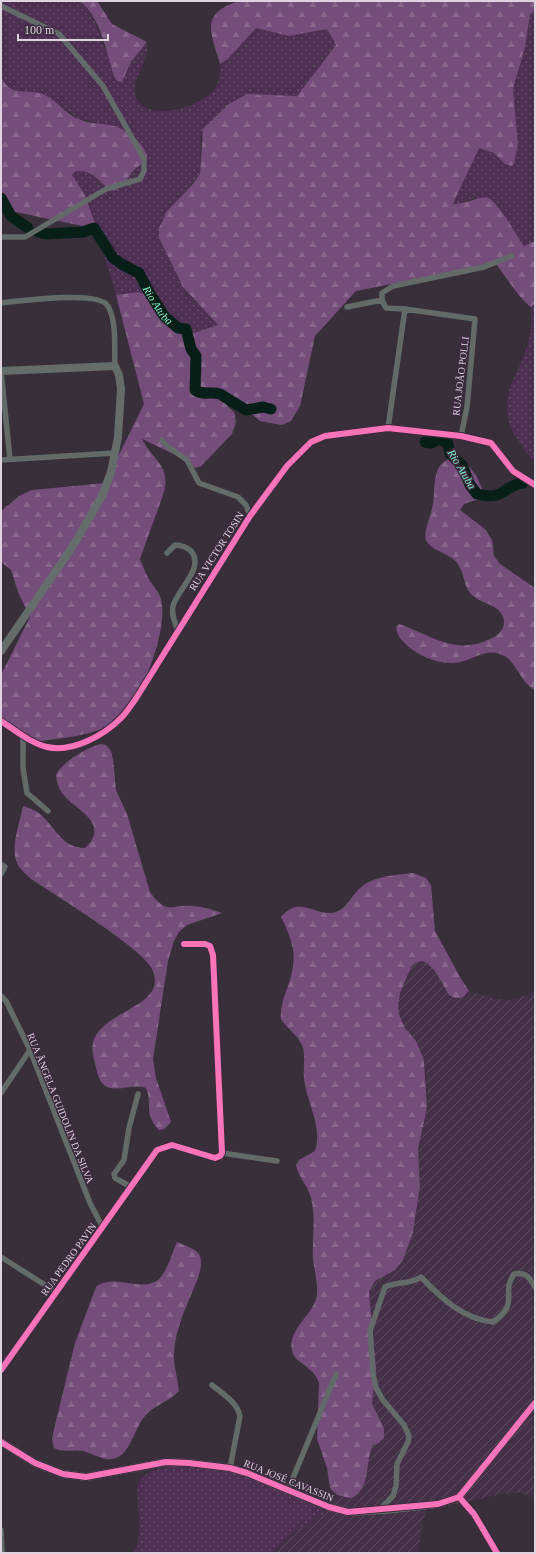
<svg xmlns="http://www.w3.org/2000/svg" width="536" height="1554" viewBox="0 0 536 1554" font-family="Georgia,serif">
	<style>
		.industrial { fill: url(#industrial-furrows) }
		.green { fill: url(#green-dots) }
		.forest { fill: url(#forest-firs) }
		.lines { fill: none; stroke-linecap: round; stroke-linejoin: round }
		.river { stroke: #071f18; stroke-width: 11 }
		.street { stroke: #626b69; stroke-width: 5.5 }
		.secondary { stroke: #656d6c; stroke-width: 8 }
		.cycleway-casing { stroke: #3c2b3e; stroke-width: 8 }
		.cycleway { stroke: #fb73b8; stroke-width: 6 }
		.labels { text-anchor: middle; stroke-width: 3; stroke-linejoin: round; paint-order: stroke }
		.street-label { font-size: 10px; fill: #ded3df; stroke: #3c2b3e }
		.water-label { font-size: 11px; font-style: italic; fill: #7cf3cc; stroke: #3c2b3e }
	</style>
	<defs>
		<pattern id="industrial-furrows" width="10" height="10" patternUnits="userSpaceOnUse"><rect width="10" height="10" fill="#443047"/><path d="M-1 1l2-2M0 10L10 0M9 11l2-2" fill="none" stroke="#5f4d61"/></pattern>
		<pattern id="green-dots" width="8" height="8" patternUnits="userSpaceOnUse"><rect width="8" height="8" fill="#4d2f51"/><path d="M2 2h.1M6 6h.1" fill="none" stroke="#664c6a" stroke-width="1.8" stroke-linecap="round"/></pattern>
		<pattern id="forest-firs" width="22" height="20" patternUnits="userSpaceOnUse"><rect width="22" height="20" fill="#754d7a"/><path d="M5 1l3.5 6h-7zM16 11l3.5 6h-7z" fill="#88668c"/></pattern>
	</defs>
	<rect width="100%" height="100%" fill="#382f3a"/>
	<path class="industrial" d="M422,961L427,963L435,971L444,987L467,995L469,991L496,999L510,1000L522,997L535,991V1055L533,1063L535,1078V1497L518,1493L502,1494L462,1503L433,1506L426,1512L423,1521L418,1553H272L287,1537L326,1512L337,1495L350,1498L359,1493L367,1473L369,1452L384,1428L372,1404L375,1378L369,1292L375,1281L395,1270L415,1223L420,1187L418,1149L427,1108L426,1070L424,1059L416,1041L405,1028L400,1017L398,1008L400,993L405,978L411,967L415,963Z"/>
	<path class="green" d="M1,1H80C95,13 98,32 105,48C110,59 117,70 122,82L131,62L147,42C151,61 126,83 138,101C153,122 204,106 215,88C220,81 220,72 220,64L228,59L256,28L289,36L327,29L336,45L297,97L264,96L256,94L201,136L200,174L162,219L159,228V238L183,287L218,325L193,333L146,295L125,293L116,295L89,205L72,175L76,171C91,170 99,178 109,189L121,187L134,171L146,160L115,126L79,119L42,94L10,89L4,83L1,76Z
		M535,10V241L524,246L502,214L498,205L475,198L453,205L479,147L494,153L505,164L518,144L513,89L525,47L530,15Z
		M535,303V461C526,455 522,446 516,437C494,400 517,379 528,344C532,332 531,320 531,307Z
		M174,1466L226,1468L283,1489L326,1512L287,1537L272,1553H132C144,1545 138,1507 137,1493C139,1470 155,1470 174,1466Z"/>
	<path class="forest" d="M80,1H97L112,24L147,42L131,62L122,82L117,81L114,76C106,52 101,18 80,1Z
		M239,1H535V10L530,15L525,47L513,89L518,144L514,163L512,166L505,164L494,153L479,148L453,204C464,204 475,198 487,197C499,203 515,233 524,246L535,241V303L531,307C520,300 505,275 495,263L356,291L315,336L300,406L291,421L282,425L260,421L221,389L227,406L234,412L236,422L232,434L201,466L196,468L189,465L182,458L142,439C154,462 172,466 163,495L140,559C143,566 146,575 150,581C154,587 159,592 161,599C169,631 140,707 111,724C89,737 59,738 35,742L1,719V675L30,617L18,592L11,570L1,562V511L19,496L32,490L105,483L144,404L116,295L139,292L146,295L193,333L218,325L183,287L159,238V228L167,211L192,185L200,174L203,129L229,104L247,94L297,96L336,45L327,29L289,36L256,28L228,59L220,64C211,32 199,14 239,1Z
		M1,76C10,98 25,88 43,94C57,100 66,115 81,120C91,124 103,123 114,126C124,128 146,145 147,156C148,161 139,166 135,169C128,177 124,186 114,191C99,185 96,170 76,171L72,175L85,195L97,229L1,209Z
		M452,458C469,462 478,475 483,492L479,499L464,504L460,510L486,530L492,540L494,556L500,564L535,588V687L533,689C518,679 516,659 500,654C487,649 473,659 461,662C443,666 422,658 409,647C402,641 397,636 396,627L399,624C431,635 455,656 490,639C497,636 503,631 504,624C505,605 483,605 472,595C463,587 465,573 457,563C450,553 432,552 426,540C424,534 427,527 428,522C430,516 432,510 433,504C435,492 433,481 438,469C441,463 446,460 452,458Z
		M100,744L106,745L111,751L113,759L116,790L127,814L150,892C167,916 171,904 194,906C204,907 213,910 222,913L187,925L179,932L174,941L168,961L153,1059L156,1078L171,1122L164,1129L159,1130C143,1113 153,1105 146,1088C133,1083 120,1092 107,1087C100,1084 97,1073 96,1067C94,1059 91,1050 93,1043C100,1010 170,1007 152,969C142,948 55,895 31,879C27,875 21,870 18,865C9,850 20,823 23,806C29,808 35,810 40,814C56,828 62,848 85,848C112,822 74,810 62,793C58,787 57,782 56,775C63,761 85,749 100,744Z
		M413,873L426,878L431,885L435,931L460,977L469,991L461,998H455L449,995L435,971L427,963L422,961L415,963L411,967L400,993L398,1008L400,1017L405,1028L416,1041L424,1060L427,1108L418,1149L420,1187L413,1232L403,1260L395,1270L375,1281L369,1292L376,1368L372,1404L384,1428V1438L377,1444L373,1445C365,1460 371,1493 350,1498L337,1495L330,1488L327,1468L317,1439L319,1383C313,1365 295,1364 292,1351C287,1328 315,1315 317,1294C318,1282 314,1270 313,1258C312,1238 316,1218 311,1198C308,1186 298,1177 296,1165L299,1160L315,1151C323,1127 307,1103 304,1079C303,1068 306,1055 302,1045C297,1034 287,1029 281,1019C280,1007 284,997 288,986C298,957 294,943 281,917C300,894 316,918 336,912C347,908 352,895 360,888C373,876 396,875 413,873Z
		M177,1242C184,1245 197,1249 200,1256C204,1269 195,1284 191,1295C182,1316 173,1338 174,1360C175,1371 178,1381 179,1391C169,1402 154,1405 145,1416C133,1429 130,1462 107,1459C99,1458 91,1453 83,1451C73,1449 62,1453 54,1448L52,1439L54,1429L75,1343L96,1287C114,1272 142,1294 159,1279C168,1270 172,1253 177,1242Z"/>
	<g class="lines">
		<g class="river">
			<path d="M1,198L11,216L28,228"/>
			<path id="s1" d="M38,232L46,234L83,232L94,228L113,258L123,265L139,273L149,292L164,316L178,328L186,329L191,349L196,356L195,390C203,396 211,391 220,394L246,410L263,407L271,409"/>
			<path d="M425,442L431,443L440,439L448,444L450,454L462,465L470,485L477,494C506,501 503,485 523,483"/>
		</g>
		<path class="street" d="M1,6L59,34L103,86L144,159V171L140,179L106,189L25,237H1
			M1,303C19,301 99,290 108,306C117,322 114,347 115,366
			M347,307L382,300
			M1,371L10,459
			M388,428L405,309
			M461,436L467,407L475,319L405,309L386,308L382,300V293L393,286L484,267L511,256
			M162,440L167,446L187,460L199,483L238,497L246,505L250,516
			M1,460L115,453
			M167,553L175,545C182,545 187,547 192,552C204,569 177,590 173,606C171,615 175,622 178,631
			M1,721C15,730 30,743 47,747C72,753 105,735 122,717C127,712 131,705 135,700L250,516L287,466L311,442L325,436L388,428L461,436L491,443L513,471L535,485
			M23,736V768L27,793L48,811
			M1,864L5,867L1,874
			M1,996L6,1001L30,1050L90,1203L103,1228
			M1,1093L30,1050
			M222,1153L277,1161
			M131,1187L115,1178L114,1174L124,1160L129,1128L138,1094
			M1,1257L56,1292
			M1,1370L157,1150L172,1145L215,1158L220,1156L222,1153L213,955L210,946L205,944H184
			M212,1385C223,1394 237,1402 240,1416L230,1468
			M288,1490L336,1374
			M459,1497L474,1514L497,1553
			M379,1510L393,1496L396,1486L397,1464L408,1442L409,1436L404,1425L383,1400L376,1388L373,1373L370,1331L385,1287C397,1281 410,1285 421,1277C441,1298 463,1319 493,1322C521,1302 500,1295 514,1274C526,1272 529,1277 535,1287
			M1,1530L2,1553"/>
		<path class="secondary" d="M1,371L115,366L119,375L121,389L118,437L111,472L102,496L73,546L1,651
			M1,1442L35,1463L63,1474L86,1477L166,1462L189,1463L230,1468L247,1473L329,1507L348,1512L385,1510L438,1504L459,1497L535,1403"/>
		<defs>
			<path id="cycleway" d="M1,721C15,730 30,743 47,747C72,753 105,735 122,717C127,712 131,705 135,700L250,516L287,466L311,442L325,436L388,428L461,436L491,443L513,471L535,485
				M1,1370L157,1150L172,1145L215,1158L220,1156L222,1153L213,955L210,946L205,944H184
				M1,1442L35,1463L63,1474L86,1477L166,1462L189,1463L230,1468L247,1473L329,1507L348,1512L438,1504L459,1497
				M459,1497L535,1403
				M459,1497L474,1514L497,1553"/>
		</defs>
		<use href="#cycleway" class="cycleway-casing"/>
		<use href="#cycleway" class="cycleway"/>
	</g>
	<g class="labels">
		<g class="street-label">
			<text transform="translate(460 376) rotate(-83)" y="4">RUA JOÃO POLLI</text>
			<text transform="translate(216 551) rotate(-57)" y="4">RUA VICTOR TOSIN</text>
			<text transform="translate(61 1108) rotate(68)" y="4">RUA ÂNGELA GUIDOLIN DA SILVA</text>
			<text transform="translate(68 1259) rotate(-54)" y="4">RUA PEDRO PAVIN</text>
			<text transform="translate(289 1480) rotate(22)" y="4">RUA JOSÉ CAVASSIN</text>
		</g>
		<g class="water-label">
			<text dy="4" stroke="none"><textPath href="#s1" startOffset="160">Rio Atuba</textPath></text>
			<text transform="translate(462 469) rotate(59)" y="4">Rio Atuba</text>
		</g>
	</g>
	<rect width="536" height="1554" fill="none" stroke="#ded3df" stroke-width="4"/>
	<path d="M18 34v6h90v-6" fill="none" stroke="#ded3df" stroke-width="2"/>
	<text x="24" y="34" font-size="12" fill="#ded3df" stroke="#3c2b3e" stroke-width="3" paint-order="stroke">100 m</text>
</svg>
